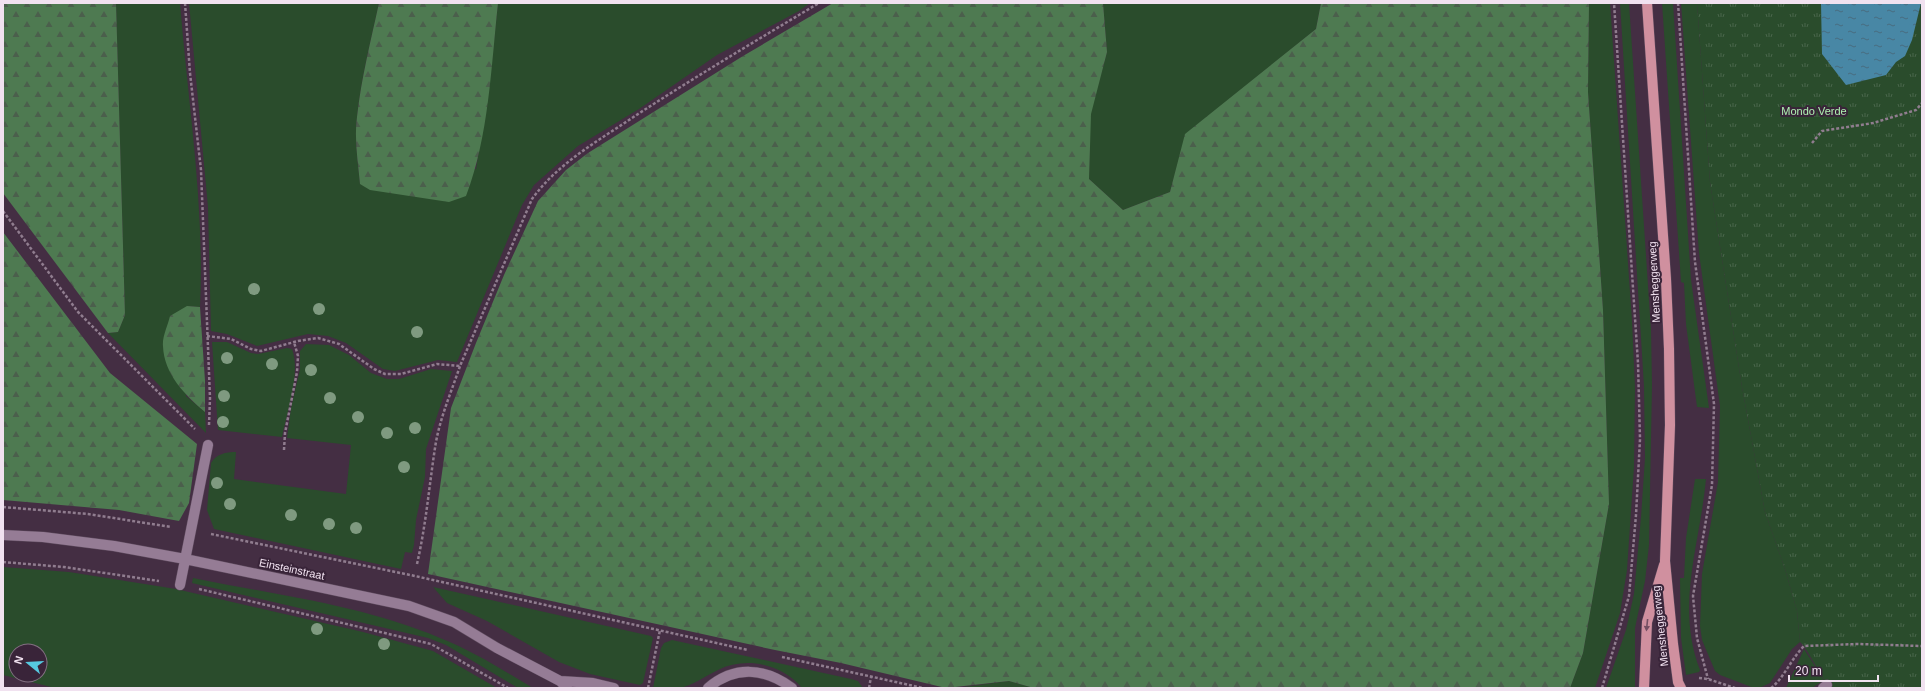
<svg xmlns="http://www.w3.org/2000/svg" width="1925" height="691" viewBox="0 0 1925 691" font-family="Helvetica,sans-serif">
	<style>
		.grass { fill: #2a4c2c; fill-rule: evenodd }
		.forest { fill: url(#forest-firs) }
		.park { fill: url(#park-tufts) }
		.water { fill: url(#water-ripples) }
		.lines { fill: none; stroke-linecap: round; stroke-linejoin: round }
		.minor-casing { stroke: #5d4a5d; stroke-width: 11 }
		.major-casing { stroke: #5d4a5d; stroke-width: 11 }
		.path { stroke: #907d8f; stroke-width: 2.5; stroke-dasharray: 3 2; stroke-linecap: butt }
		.minor { stroke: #957c95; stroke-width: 10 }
		.major { stroke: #d0909f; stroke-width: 10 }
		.tree { fill: #7f9a80 }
		.oneway { fill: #754f62 }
		.labels { text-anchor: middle; stroke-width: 4; stroke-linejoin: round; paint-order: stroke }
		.park-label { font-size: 11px; fill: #aff2b2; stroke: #392439 }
		.street-label { font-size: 11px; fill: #f1e2f0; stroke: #392439 }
	</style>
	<defs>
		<pattern id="forest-firs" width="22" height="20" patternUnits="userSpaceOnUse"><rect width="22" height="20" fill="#4e7a51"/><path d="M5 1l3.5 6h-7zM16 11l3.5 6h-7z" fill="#4b5f4c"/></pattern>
		<pattern id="park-tufts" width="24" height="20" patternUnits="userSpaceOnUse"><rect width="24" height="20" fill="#2a4c2c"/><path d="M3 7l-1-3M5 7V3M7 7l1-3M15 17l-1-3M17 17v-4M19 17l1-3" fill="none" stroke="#49664b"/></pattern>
		<pattern id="water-ripples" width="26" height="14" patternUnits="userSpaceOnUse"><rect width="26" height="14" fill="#4887a5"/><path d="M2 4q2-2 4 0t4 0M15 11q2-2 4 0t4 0" fill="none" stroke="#486c80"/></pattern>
	</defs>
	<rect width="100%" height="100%" fill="#442e43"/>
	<path class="grass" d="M116,3H180C188,104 205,206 200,307L187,306L186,396L205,412L206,433L108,333L118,332L125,315Z
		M189,3H379C371,40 361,78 357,117C354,139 358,162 360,184L476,169L489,88L498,3H810L799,11L717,55L639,109L578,146L534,185L522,205L457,362L438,360L395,371L383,369L346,343L328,336L308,334L257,346L227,334L211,331L208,207Z
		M1103,3H1321L1316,29L1186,134L1170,192L1123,210L1089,179L1090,114L1107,52Z
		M1589,3H1610L1632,321L1635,388L1634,467L1627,570L1620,613L1595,688H1570L1583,653L1609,504L1603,310L1588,92Z
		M1620,3H1629L1651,330L1652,385L1649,545L1645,581L1635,628V687L1606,688L1626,630L1634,594L1641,517L1645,458L1644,386Z
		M1662,3H1673L1691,280L1709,408L1697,407L1686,324L1684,283L1681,282Z
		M1681,3H1697L1710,182L1742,387L1765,512L1785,569L1797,611L1800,642L1792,649L1770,683L1759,688H1754L1720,675L1715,671L1702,640L1700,626L1702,574L1718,482L1720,406L1699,253Z
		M212,342H227L251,353L258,354L287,348L292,349C301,373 287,412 282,437L218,430Z
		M306,344L329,345L349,355L371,373L387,379H399L431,369L452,371L426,449L425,477L416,520L414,545L412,553L405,552L401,569L214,529L207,510L211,463C216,454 226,452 236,452L234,479L346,494L351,445L287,438L291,408L300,369V351Z
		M1695,479H1706C1700,545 1675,605 1700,670L1699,672L1686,675L1681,638L1680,578H1684L1686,538Z
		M3,567L69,572L176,589L363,632L433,651L497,688H55L3,675ZM16,651H40V675H16Z
		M193,578C276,595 362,605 440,638C473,651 503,670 533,688H518L446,645L428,638L192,583Z
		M433,587L651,636L653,638L643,683L640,685L590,674L559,662L487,621L447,603Z
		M672,640L851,679L858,681L863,688H802C782,664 746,656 718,670C705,676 693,686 678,688C670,689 661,688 653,688L661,648L664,643Z
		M1804,649L1824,680L1812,688H1786Z
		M1009,681L1034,688H956Z"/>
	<path class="forest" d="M3,3H116L125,315L118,332L108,333L3,193Z
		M379,3H498C491,67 489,136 466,196L449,202L370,190L360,184C358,162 354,139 357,117C361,79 371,40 379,3Z
		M833,3H1103L1107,52L1091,114L1089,179L1123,210L1170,192L1185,134L1316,29L1321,3H1589L1588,92L1603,310L1609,504L1583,653L1570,688H1034L1009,681L946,688L841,663L775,650L428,574L451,408L476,343L504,275L538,201L566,170L588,153L743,56Z
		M3,232L110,373L197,444L189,503L179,521L119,510L3,500Z
		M187,306L200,307L205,381V412C185,395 164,374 163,346C162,337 168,325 170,316Z"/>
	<path class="park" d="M1697,3H1922V688H1829L1804,646L1800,642L1797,611L1785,569L1765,512L1742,387L1710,182Z"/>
	<path class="water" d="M1821,3H1921L1912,40L1905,56L1896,62L1886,75L1846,85L1822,54Z"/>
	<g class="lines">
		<defs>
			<path id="minor" d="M3,535L43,537L114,546L185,559L409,606L454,622L497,648L560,681L567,688
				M180,585L208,445
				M560,681L593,683L614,688
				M708,688C735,665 765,668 792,688
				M1823,688L1827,685"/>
			<path id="major" d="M1647,3L1666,279L1669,349L1670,425L1665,561L1673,644L1678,682L1681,688
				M1644,688L1647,622L1664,565"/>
		</defs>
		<use href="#minor" class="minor-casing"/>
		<use href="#major" class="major-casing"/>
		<path class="path" d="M185,3L190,73L201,170L210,398L209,425
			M1678,3L1695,262L1714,404L1712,485L1693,596L1697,638L1708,679
			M1812,143L1822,131L1873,123L1916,110L1922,103
			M3,211L78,312L195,429
			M207,336L231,339L251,349L261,351L298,341L318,338L339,344L374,369L385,374H401L437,364L460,366L532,199C558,163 598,141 635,116C695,77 757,40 819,3
			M284,450L285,433L297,372L298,356L294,342
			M3,507L88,514L171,527
			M211,534L415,576L748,650
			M3,562L64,567L159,581
			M417,564C426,525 429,487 435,448C439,420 451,393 460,366
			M199,589L431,644L508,688
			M782,657L923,688
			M1699,678L1708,679L1735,688
			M648,688L660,630
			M869,688L871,677
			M1602,688L1629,596L1636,515L1640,439L1638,363L1614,3
			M1771,688C1784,678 1791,659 1804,646L1857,644L1922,646"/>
		<use href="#minor" class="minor"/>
		<use href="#major" class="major"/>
	</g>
	<g class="tree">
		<circle cx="254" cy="289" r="6"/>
		<circle cx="319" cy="309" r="6"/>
		<circle cx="417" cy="332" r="6"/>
		<circle cx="227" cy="358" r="6"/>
		<circle cx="272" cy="364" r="6"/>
		<circle cx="311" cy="370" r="6"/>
		<circle cx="224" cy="396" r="6"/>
		<circle cx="330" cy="398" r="6"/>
		<circle cx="358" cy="417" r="6"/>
		<circle cx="223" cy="422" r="6"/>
		<circle cx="415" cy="428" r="6"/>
		<circle cx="387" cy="433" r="6"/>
		<circle cx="404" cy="467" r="6"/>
		<circle cx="217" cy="483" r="6"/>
		<circle cx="230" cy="504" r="6"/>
		<circle cx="291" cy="515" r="6"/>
		<circle cx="329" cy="524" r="6"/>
		<circle cx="356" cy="528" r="6"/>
		<circle cx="317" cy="629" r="6"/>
		<circle cx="384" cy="644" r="6"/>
	</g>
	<defs><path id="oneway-solid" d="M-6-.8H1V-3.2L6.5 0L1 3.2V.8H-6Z"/></defs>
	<use class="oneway" href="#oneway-solid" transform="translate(1647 625) rotate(96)"/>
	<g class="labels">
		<g class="park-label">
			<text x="1814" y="115">Mondo Verde</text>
		</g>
		<g class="street-label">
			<text transform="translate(1654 282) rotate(-93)" y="4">Mensheggerweg</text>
			<text transform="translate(292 569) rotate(12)" y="4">Einsteinstraat</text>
			<text transform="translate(1660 626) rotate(-96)" y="4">Mensheggerweg</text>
		</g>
	</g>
	<rect width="1925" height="691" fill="none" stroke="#f1e2f0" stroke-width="8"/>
	<g transform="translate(28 663) rotate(288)"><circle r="19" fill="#392439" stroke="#837082"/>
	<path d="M0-3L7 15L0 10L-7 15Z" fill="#56c9e0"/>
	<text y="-6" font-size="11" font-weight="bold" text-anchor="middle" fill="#f1e2f0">N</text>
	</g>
	<path d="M1789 675v6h89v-6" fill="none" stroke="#f1e2f0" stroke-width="2"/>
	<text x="1795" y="675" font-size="12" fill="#f1e2f0" stroke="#392439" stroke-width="3" paint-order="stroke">20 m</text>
</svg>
